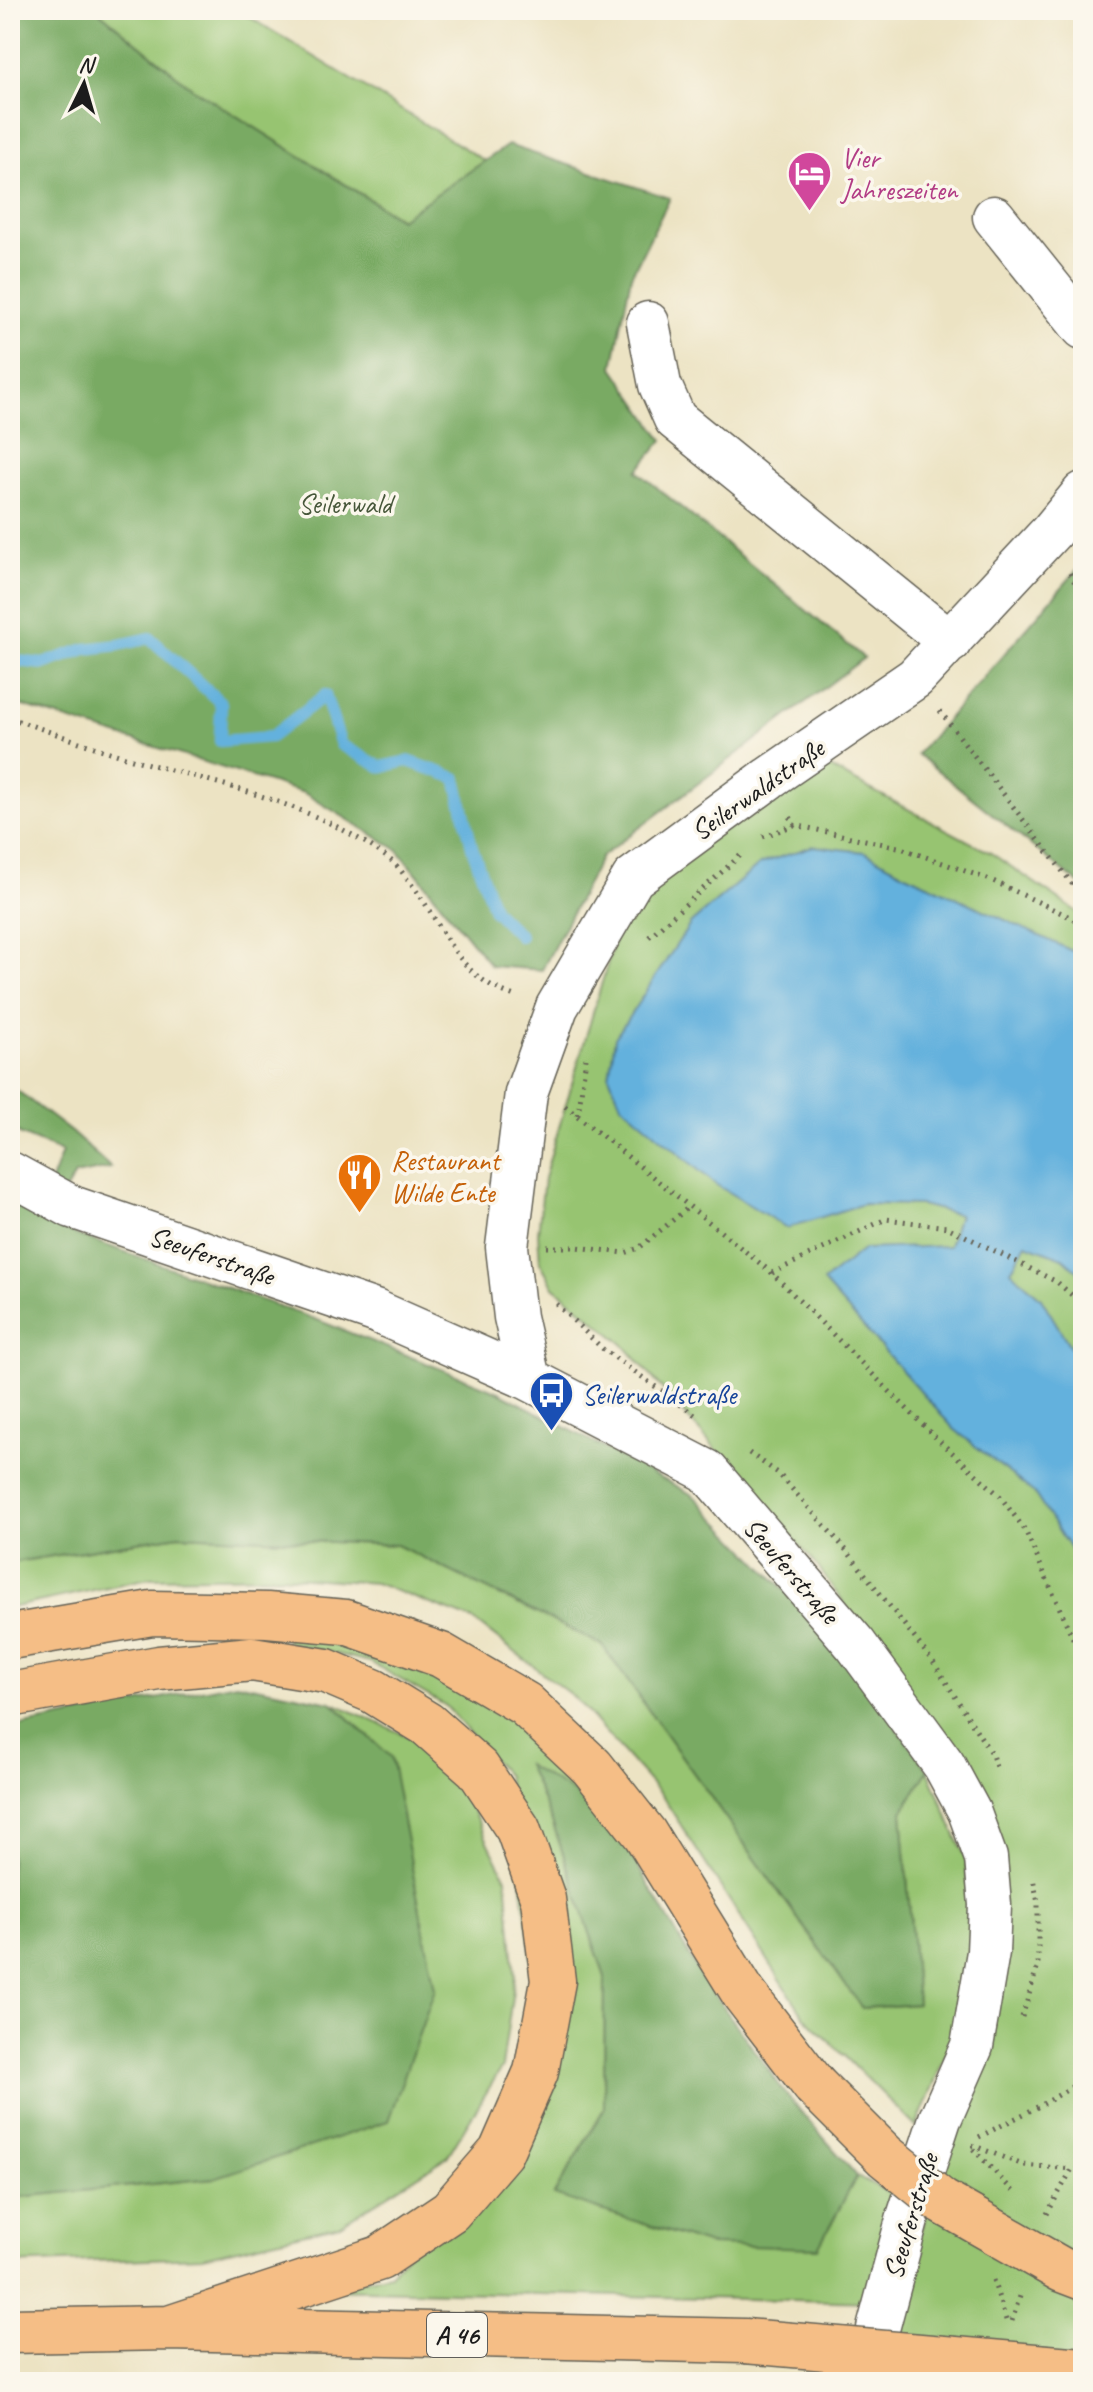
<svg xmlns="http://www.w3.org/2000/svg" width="1093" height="2392" viewBox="0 0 1093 2392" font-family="Caveat,sans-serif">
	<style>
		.green { fill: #97c471; stroke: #5a7046; stroke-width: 2 }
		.forest { fill: #79aa63; stroke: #4a6340; stroke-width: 2 }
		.water { fill: #63b1dd; stroke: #40667c; stroke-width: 2 }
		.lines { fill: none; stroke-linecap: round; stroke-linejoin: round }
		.stream { stroke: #63b1dd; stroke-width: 12 }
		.minor-casing { stroke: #656256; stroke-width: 45 }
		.highway-casing { stroke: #656256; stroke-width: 47 }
		.path { stroke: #656256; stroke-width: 5; stroke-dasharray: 2 6; stroke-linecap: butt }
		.minor { stroke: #fff; stroke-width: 42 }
		.highway { stroke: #f5be86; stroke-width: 44 }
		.highway-bridge-casing { stroke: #656256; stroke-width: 47; stroke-linecap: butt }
		.highway-bridge { stroke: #f5be86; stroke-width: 44 }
		.labels { text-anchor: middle; stroke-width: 7; stroke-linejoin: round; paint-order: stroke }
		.shield { fill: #fbf7ec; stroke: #5f5e5a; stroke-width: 2 }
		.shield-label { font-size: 26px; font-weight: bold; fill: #1c1c1c }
		.hotel-label { font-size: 28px; fill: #b23c85; stroke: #fbf7ec; text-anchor: start }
		.park-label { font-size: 28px; fill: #47573a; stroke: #fbf7ec }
		.street-label { font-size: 28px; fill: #1c1c1c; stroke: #fbf7ec }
		.food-label { font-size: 28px; fill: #c56008; stroke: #fbf7ec; text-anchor: start }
		.transit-label { font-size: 28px; fill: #164399; stroke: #fbf7ec; text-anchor: start }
	</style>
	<rect width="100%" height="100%" fill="#fbf7ec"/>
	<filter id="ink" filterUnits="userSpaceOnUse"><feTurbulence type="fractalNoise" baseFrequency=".0125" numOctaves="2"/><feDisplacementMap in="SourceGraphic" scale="16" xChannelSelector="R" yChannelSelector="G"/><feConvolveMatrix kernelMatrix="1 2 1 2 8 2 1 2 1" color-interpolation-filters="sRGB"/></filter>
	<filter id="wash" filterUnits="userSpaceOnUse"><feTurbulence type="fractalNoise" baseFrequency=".006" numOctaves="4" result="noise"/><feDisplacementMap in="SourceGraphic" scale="32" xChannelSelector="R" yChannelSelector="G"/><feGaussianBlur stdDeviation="1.8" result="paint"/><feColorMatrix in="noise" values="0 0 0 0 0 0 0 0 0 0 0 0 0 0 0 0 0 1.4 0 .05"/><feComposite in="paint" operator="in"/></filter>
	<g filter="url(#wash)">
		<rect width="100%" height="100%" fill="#ece3c3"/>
		<path class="green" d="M97,10H238L485,161L401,219L192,88Z
			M804,754L991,853L1083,916V2382H880L998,1955L958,1766L816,1564L623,1344L554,1287L540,1262L538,1233L544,1178L633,878Z
			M179,1535L397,1545L602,1645L862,2008L917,2004L902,1812L928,1770L965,1857L972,1938L956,2030L916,2127L804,2016L662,1796L575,1698L473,1620L375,1583L279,1576L149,1578L10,1608V1563Z
			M285,1626L449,1676L518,1719L607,1813L528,1766L553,1824L605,1977L604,2109L554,2195L817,2248L857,2176L901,2199L873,2302L325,2289L390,2274L549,2087L507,1776L446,1706L370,1662L286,1642Z
			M331,1702L412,1738L464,1793L506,1878L515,1976L502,2067L447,2157L340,2225L203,2257L10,2264V2198L214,2178L391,1757Z"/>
		<path class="forest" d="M10,10H97L192,88L400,219L508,145L670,198L631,276L613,367L663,440L637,471L864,658L601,857L542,970L491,966L398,850L304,793L10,702Z
			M1083,563V887L917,754Z
			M10,1085L71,1132L111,1168L75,1175L46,1224L315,1319L499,1392L693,1495L830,1637L928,1770L902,1812L917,2004L862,2008L602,1645L397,1545L179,1535L10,1563V1203L37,1217L62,1152L10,1130Z
			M236,1683L331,1702L391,1757L435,1989L388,2121L214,2178L10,2198V1728Z
			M527,1765L607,1813L701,1976L788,2097L857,2176L818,2248L709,2245L554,2195L604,2109L605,1977L553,1824Z"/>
		<path class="water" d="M813,846L865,852L906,874L1083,956V1276L1063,1258L1026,1244L1011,1271L1041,1298L1083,1368V1569L1034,1493L954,1429L823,1282L864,1249L949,1246L959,1215L921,1205L863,1204L787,1228L715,1184L621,1104L609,1076L615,1038L691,923L760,864Z"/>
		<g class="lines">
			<path class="stream" d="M10,660L43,664L85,649L119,645L150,638L221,703L220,741L271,737L325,695L341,745L381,767L408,761L456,778L472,847L494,910L520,936"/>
		</g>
	</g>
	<g filter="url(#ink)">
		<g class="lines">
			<defs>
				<path id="minor" d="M994,217L1083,328
					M648,323L660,385L675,419L950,642
					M10,1173L72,1207L375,1311L529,1379L707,1471L856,1645L944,1765L969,1811L986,1858L990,1905L988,1952L972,2046L940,2119L907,2220L878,2329L872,2382
					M529,1379L515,1317L507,1247L526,1093L557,1007L633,878L769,778L915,678L1051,532L1083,493"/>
				<path id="highway" d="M10,1637L152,1613L267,1615L346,1622L441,1655L525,1704L592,1767L645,1834L744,1994L814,2085
					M10,1695L159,1668L252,1659L326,1671L373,1691L427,1724L478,1769L518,1829L543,1899L553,1981L536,2072L501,2152L450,2211L380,2258L169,2328
					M10,2331L169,2328L745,2341"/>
			</defs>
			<use href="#minor" class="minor-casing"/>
			<use href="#highway" class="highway-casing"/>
			<path class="path" d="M1070,573L1079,591L1083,617
				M940,711L1083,898
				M10,718C54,733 97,749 142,762C226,786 318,805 389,859C397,864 403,874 409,881C447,928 453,977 518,997
				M794,825L898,847L993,881L1083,923
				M763,837L794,825L789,814
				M649,937L743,853
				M565,1106L772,1273L934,1436L1000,1496L1025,1530L1083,1661
				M578,1115L586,1058
				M547,1247H577L625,1253L639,1248L690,1206
				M772,1273L886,1219L947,1227L1057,1282L1083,1305
				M556,1304L603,1349L695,1415
				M749,1453L778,1473L847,1551L934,1663L992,1755L997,1770
				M1022,2017L1038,1966V1903L1033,1878
				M979,2137L1047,2102L1083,2080
				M972,2145L1023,2165L1072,2169
				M973,2149L1013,2191
				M1047,2214L1072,2169L1083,2166
				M993,2280L1007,2323
				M1012,2321L1020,2296"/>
			<use href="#minor" class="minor"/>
			<use href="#highway" class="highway"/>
			<defs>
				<path id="highway-bridge" d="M814,2085L885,2156L941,2201L1062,2270L1083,2278
					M745,2341L1083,2370"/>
			</defs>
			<use href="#highway-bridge" class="highway-bridge-casing"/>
			<use href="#highway-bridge" class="highway-bridge"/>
		</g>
	</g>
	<defs>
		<symbol id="hotel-pin" viewBox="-11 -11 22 30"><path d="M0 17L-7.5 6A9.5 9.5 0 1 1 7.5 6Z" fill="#d1479c" stroke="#fbf7ec"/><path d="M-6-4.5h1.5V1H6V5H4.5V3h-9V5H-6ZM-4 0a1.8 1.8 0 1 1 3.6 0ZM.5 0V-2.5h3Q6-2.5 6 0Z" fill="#fff"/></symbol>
		<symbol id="restaurant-pin" viewBox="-11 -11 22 30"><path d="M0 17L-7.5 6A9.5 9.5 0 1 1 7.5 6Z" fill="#e8710a" stroke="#fbf7ec"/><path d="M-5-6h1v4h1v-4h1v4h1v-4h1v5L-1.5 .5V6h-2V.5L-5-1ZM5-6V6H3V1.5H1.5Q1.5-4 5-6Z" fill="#fff"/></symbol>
		<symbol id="bus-pin" viewBox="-11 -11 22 30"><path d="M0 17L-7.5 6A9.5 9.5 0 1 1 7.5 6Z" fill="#1a4fb4" stroke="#fbf7ec"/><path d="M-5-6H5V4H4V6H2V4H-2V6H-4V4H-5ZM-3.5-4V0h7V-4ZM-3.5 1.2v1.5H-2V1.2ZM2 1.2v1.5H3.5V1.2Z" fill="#fff"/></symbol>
	</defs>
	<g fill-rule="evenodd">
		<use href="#hotel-pin" x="784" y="148" width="51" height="69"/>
		<use href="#restaurant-pin" x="334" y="1150" width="51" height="69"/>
		<use href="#bus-pin" x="526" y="1368" width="51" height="69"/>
	</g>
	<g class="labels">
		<rect class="shield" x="427" y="2313" width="60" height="44" rx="6"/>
		<g class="shield-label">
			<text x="457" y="2344">A 46</text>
		</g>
		<g class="hotel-label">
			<text x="841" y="167">Vier<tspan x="841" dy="32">Jahreszeiten</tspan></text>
		</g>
		<g class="park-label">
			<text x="345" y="513">Seilerwald</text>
		</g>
		<g class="street-label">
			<text transform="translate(757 789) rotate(-35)" y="10">Seilerwaldstraße</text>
			<text transform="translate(212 1255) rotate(19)" y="10">Seeuferstraße</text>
			<text transform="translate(792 1570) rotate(49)" y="10">Seeuferstraße</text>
			<text transform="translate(910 2216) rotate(-73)" y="10">Seeuferstraße</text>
		</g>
		<g class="food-label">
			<text x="391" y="1170">Restaurant<tspan x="391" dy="32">Wilde Ente</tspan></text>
		</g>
		<g class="transit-label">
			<text x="582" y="1404">Seilerwaldstraße</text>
		</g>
	</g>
	<rect width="1093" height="2392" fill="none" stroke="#fbf7ec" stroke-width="40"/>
	<g transform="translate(84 84) rotate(5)" stroke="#fbf7ec" stroke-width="6" paint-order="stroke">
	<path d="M0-6L14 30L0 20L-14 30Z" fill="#1c1c1c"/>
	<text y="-12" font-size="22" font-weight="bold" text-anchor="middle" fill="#1c1c1c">N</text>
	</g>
</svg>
